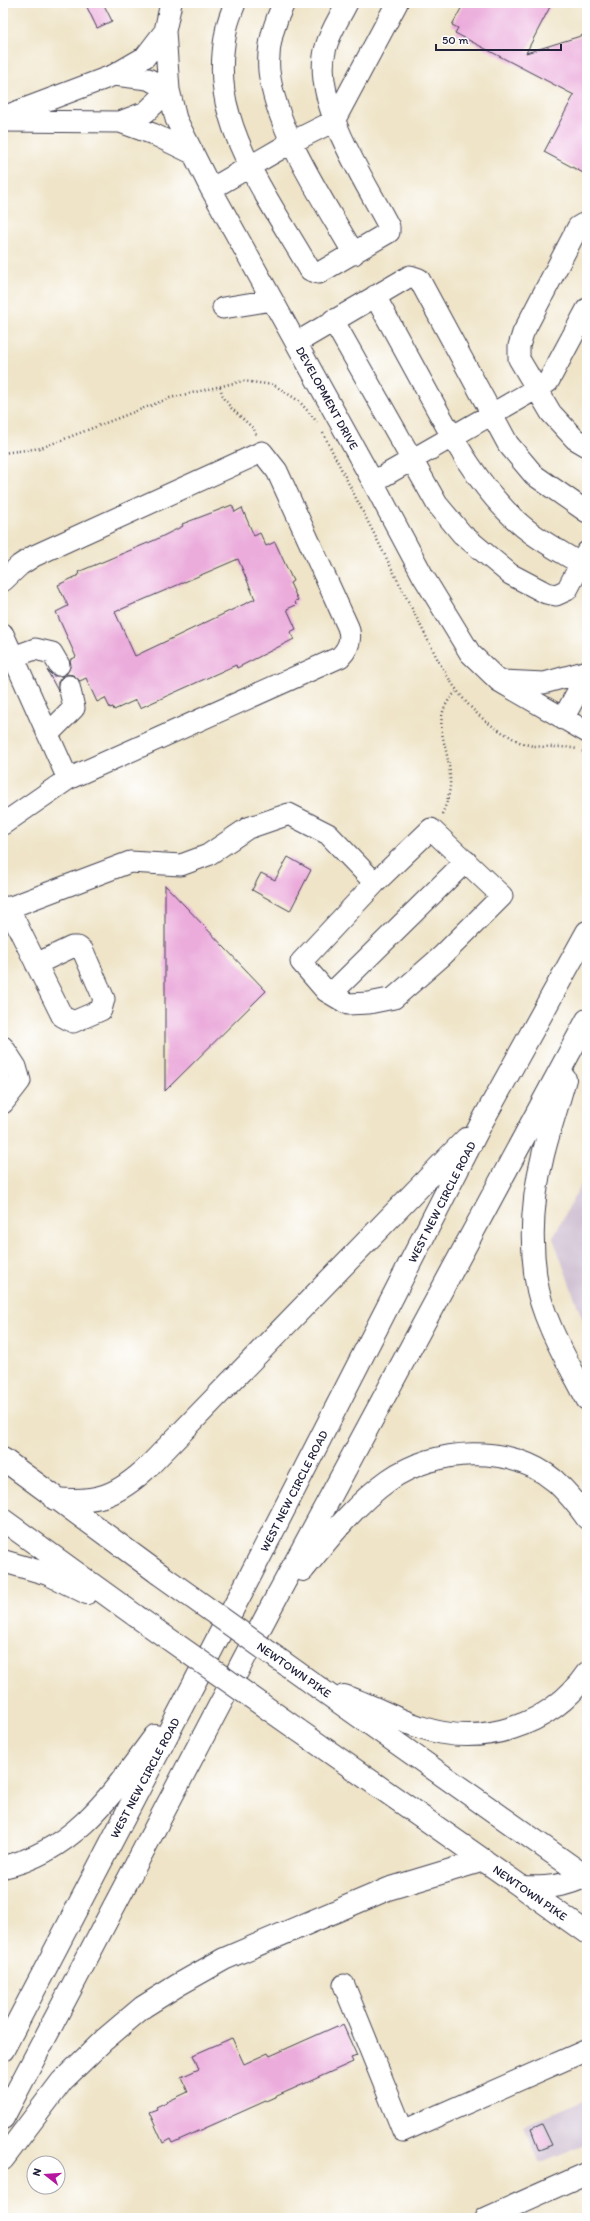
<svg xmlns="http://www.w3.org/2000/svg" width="590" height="2221" viewBox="0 0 590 2221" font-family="Itim,sans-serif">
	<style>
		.industrial { fill: #cebed0 }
		.building { fill: #ebabdb; fill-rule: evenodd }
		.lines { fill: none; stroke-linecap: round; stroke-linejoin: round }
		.minor-casing { stroke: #413f50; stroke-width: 23 }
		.major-casing { stroke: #413f50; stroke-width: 24 }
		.highway-casing { stroke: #413f50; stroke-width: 24 }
		.path { stroke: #413f50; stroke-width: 2.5; stroke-dasharray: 1 3; stroke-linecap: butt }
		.minor { stroke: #fff; stroke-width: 21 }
		.major { stroke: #fff; stroke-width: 22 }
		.highway { stroke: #fff; stroke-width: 22 }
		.highway-bridge-casing { stroke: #413f50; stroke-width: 24; stroke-linecap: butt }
		.highway-bridge { stroke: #fff; stroke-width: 22 }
		.labels { text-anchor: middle; stroke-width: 4; stroke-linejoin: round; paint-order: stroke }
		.street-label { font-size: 12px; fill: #22223b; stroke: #fff }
	</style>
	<rect width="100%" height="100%" fill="#fff"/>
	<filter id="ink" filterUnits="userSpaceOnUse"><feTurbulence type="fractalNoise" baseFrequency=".025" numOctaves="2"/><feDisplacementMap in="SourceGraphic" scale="8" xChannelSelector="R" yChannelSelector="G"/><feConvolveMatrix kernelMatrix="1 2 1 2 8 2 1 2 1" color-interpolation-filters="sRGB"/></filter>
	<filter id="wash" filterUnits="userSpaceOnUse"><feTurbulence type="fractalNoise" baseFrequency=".012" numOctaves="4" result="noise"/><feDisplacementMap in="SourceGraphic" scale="16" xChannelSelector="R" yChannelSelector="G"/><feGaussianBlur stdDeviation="0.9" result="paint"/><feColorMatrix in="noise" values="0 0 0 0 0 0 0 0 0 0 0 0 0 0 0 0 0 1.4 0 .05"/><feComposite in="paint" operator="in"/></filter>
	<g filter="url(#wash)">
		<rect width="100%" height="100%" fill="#efe4c8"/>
		<path class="industrial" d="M587,1172V1332L553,1238Z
			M587,2099V2144L539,2164L523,2125Z"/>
		<g id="blocks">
			<path class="building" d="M85,3H103L112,21L97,28Z
				M464,3H552L526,53L587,34V175L544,152L574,95L455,33L458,28L452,25Z
				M232,505L235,512L242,508L254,536L260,533L266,546L275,542L293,581L290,583L298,600L295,601L296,605L287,609L296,629L290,632L294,639L237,668L236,665L140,708L136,700L114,710L113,707L110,708L105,698L97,702L86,678L80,681L73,675L66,674L71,665L70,660L76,657L56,612L68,606L58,585L79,575L78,572L155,540L183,526L182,524ZM238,559L255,599L135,656L115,612Z
				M47,670L53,676H63L58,682V691Z
				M288,857L311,870L290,911L252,890L261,873L275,880Z
				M165,885L266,991L165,1091Z
				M343,2025L357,2056L351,2058L353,2062L172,2143L170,2139L163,2143L149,2112L157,2109L156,2107L188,2092L181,2077L199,2069L193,2055L232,2038L244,2064L268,2053L270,2056L337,2026L338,2028Z
				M542,2124L552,2145L539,2150L531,2129Z"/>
		</g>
	</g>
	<g filter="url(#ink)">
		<use href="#blocks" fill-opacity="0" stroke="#413f50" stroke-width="1"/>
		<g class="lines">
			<defs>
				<path id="minor" d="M171,3L165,31L169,90L176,119L211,189L373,482L423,576L470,653L499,681L587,732
					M235,3C232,12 227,22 226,32C221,58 221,88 229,114C244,168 282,221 310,270L319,273L389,232V227C365,180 310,100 326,47C330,32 340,17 347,3
					M284,3C274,23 267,48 269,71C276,131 324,201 354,254
					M114,75L145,57L165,31
					M3,117L114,75L148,79L169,90L146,112L120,122L3,121
					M120,122L153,134L192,153
					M211,189L292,142L334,121L397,3
					M587,224H583L578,227L523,333L519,346V359L551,413L575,439L587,446
					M375,296C393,329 411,362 429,395C454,441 480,489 520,524C538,540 560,551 581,564
					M223,308L272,300
					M333,320L437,504L462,534L510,574L546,593L556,595L567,590L587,552
					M296,343L410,276L419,279L508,444L534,475L587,512
					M373,482L548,382L587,309
					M3,581L20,565L34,556L262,452L277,471L348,627C352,639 349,648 340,657L68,779L3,824
					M3,634L68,779
					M13,657L35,649L52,653L59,665
					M501,681L544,683L587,671
					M563,719L587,674
					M48,734L74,708L69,686
					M431,829L502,896L442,956L394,998L369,1003L348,1004L326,991L301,962L375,883Z
					M8,907L62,1016L73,1022L101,1010L104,999L83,951L78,947H72L36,964
					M3,910L130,862L181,865L208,855L248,828L289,814L328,834L375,883
					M326,991L337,988L466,861
					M3,1047L16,1067L20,1081L3,1103
					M344,1985L403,2131L587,2050
					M486,2218L587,2173"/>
				<path id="major" d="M522,1887L587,1933"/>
				<path id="highway" d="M565,1079C558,1105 549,1130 543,1155C533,1195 530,1239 536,1279C541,1318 569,1364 587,1399
					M3,1459L158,1573
					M55,1499C97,1503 117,1496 148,1467L466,1139
					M3,1520L136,1616
					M3,1561L48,1574L87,1593
					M303,1570C329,1538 355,1504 389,1480C435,1448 510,1443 555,1481C567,1492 577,1504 587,1518
					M319,1688L585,1876
					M344,1696C370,1704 394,1719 420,1727C481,1748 551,1726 587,1673
					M298,1730L522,1887C545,1888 566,1887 587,1875
					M3,1867C76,1851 114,1791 155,1736
					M3,2050L249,1578L482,1122L587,932
					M3,2118L269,1611L587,1020
					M3,2159L62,2081L104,2040L143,2007L178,1985L224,1959L388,1889L484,1860"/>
			</defs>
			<use href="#minor" class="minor-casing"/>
			<use href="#major" class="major-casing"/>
			<use href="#highway" class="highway-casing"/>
			<path class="path" d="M220,387L224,399L232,409L254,429L256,435
				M323,433L439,662C458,695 475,718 509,736C514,739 520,743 525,744C542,749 560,745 577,749
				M3,453L41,448L170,398L243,381L274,385L299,401L317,422
				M582,751L587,753
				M442,814C447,803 451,791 450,778C450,746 427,719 456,692"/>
			<use href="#minor" class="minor"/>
			<use href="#major" class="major"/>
			<use href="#highway" class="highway"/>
			<defs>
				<path id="highway-bridge" d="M158,1573L319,1688
					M136,1616L298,1730"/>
			</defs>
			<use href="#highway-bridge" class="highway-bridge-casing"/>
			<use href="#highway-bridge" class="highway-bridge"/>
		</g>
	</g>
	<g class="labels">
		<g class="street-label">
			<text transform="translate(327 398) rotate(61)" y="4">DEVELOPMENT DRIVE</text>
			<text transform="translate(442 1202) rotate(-63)" y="4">WEST NEW CIRCLE ROAD</text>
			<text transform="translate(294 1491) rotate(-63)" y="4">WEST NEW CIRCLE ROAD</text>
			<text transform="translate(294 1670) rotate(35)" y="4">NEWTOWN PIKE</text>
			<text transform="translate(145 1778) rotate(-62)" y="4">WEST NEW CIRCLE ROAD</text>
			<text transform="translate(530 1893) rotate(35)" y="4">NEWTOWN PIKE</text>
		</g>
	</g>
	<rect width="590" height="2221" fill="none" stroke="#fff" stroke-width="16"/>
	<g transform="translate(46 2175) rotate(287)"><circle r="19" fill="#ffffff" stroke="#a7a7b1"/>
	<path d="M0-3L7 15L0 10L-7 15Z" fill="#b5179e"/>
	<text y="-6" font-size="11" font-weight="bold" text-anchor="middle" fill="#22223b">N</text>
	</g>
	<path d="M436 44v6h125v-6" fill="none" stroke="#22223b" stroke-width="2"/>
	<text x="442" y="44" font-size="12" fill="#22223b" stroke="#ffffff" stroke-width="3" paint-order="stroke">50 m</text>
</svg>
